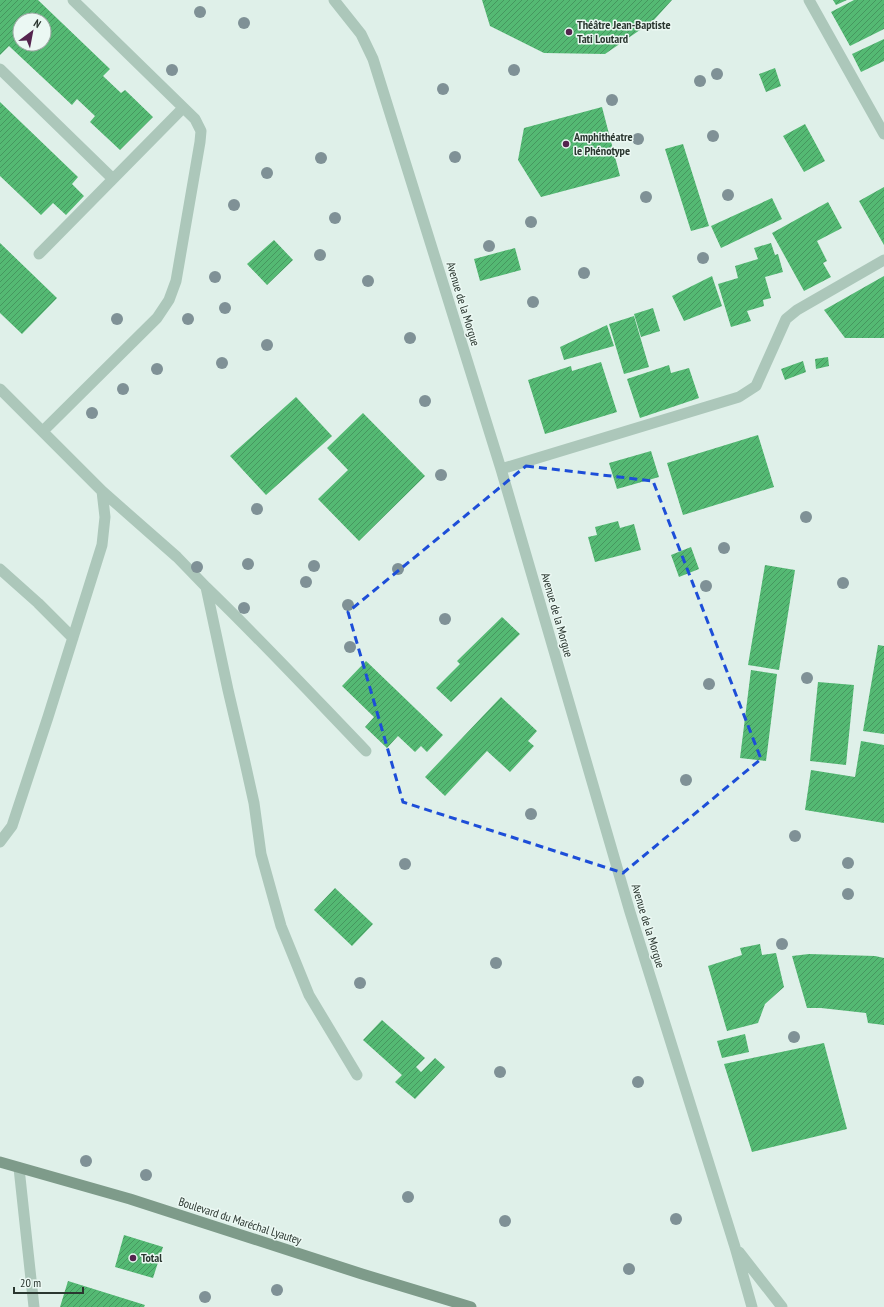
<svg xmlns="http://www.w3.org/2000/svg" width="884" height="1307" viewBox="0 0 884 1307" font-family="'PT Sans Narrow',sans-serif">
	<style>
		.building { fill: url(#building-hatch); fill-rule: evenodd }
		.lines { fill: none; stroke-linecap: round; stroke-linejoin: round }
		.service { stroke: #acc7ba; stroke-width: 11 }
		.minor { stroke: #acc7ba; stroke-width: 11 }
		.secondary { stroke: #7e9b8a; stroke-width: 11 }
		.tree { fill: #7f9196 }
		.marked { fill: none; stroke: #1d4ed8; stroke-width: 3; stroke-dasharray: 8 5; stroke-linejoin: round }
		.poi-dot { fill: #54244e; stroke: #ebf8f3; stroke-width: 1.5 }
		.labels { text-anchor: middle; stroke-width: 3; stroke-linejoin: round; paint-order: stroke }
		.poi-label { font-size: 12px; font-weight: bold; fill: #2a362f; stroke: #ebf8f3; text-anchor: start }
		.street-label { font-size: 12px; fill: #2a362f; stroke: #ebf8f3 }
	</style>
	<defs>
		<pattern id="building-hatch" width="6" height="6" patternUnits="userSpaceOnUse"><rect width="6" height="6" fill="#54b973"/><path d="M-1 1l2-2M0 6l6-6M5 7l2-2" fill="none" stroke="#46975f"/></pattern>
	</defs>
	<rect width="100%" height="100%" fill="#dff0e9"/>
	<path class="building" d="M0,0H38L110,69L103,76L121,93L125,90L153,117L120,150L90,122L95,116L77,99L72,105L9,46L0,55ZM20,20H44V44H20Z
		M482,0H672L653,21L605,54L544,53L490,26Z
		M833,0H847L836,5Z
		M854,0H884V29L850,46L831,12Z
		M884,39V61L861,72L852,54Z
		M775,68L781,86L766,92L759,74Z
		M0,102L78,177L72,184L84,196L66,215L53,203L41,215L0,176Z
		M602,107L620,176L541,197L518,160L524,128Z
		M805,124L825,161L804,172L783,136Z
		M683,144L709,226L691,231L665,149Z
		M884,187V245L859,201Z
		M772,198L782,219L721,248L711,226Z
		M828,202L842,228L817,241L827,261L823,263L831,277L804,291L772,233Z
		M274,240L293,260L267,285L247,264Z
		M0,243L57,298L22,334L0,313Z
		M771,243L775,255L778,254L783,272L765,277L771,298L763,300L764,306L747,311L751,321L731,327L718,284L738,278L735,266L758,259L754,248Z
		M515,248L521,270L480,281L474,259Z
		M712,276L722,306L684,321L672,296Z
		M884,276V338H845L824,310Z
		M653,308L660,331L641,337L634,314Z
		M634,316L649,367L624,374L609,324Z
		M607,325L614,346L564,360L560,347Z
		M828,357L829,366L816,369L815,359Z
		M803,361L806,372L785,380L781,369Z
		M601,362L617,412L545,434L528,380L571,366L572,371Z
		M669,365L671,373L689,368L699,398L640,418L627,379Z
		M296,397L332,436L266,495L230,456Z
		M363,413L425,476L359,541L318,499L348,470L327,448Z
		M758,435L774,487L683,515L667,463Z
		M651,451L659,477L617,489L609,463Z
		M618,521L620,528L634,524L641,550L595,562L588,537L597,535L595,527Z
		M691,547L699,569L679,577L671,555Z
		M765,565L795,570L779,670L748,665Z
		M502,617L520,634L451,702L436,688L460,664L457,661Z
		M878,645L884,646V734L863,731Z
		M366,661L443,735L427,752L421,746L415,752L398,736L387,748L365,727L374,717L342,686Z
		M751,670L777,674L766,761L740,758Z
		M818,682L854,685L846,765L810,761Z
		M501,697L537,731L528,741L534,746L510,772L487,751L445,796L425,777Z
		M861,741L884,745V823L805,810L811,770L855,777Z
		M335,888L373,924L352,946L314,910Z
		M760,944L762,955L776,953L784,987L765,1004L758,1023L727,1031L708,966L742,955L740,948Z
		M809,954L875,956L884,958V1025L868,1023L866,1013L821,1008H807L792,956Z
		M382,1020L425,1058L416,1067L421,1072L435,1058L445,1067L415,1099L395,1082L402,1075L363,1040Z
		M745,1034L749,1052L722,1058L717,1041Z
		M824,1043L847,1129L752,1152L724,1064Z
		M124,1235L163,1247L153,1278L115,1267Z
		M68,1281L145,1305L144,1307H60Z"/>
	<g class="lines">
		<path class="service" d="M0,69L113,179
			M39,254L183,108
			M0,389L102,491L105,517L102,545L48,717L12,826L0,842
			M43,431L157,318L169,300L176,281L200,142L201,131L195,119L73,0
			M102,491L177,557L206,587L228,690L244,758L254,803L261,854L281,926L309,995L357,1075
			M0,569L38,603L73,638
			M206,587C261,640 313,696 366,751"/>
		<path class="minor" d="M334,0L361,34L373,59L501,469L630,912L735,1247L752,1307
			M809,0L884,134
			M501,469L739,397L756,386L786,319L797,310L884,260
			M19,1168L34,1307
			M739,1252L782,1307"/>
		<path class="secondary" d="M0,1162L130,1199L362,1274L471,1307"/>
	</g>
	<g class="tree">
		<circle cx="200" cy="12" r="6"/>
		<circle cx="244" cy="23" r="6"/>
		<circle cx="172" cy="70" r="6"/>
		<circle cx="514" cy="70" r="6"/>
		<circle cx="717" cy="74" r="6"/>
		<circle cx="700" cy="81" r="6"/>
		<circle cx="443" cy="89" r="6"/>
		<circle cx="612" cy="100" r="6"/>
		<circle cx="713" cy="136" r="6"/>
		<circle cx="638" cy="139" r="6"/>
		<circle cx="455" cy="157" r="6"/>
		<circle cx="321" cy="158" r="6"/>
		<circle cx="267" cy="173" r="6"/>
		<circle cx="728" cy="195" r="6"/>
		<circle cx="646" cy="197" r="6"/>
		<circle cx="234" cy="205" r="6"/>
		<circle cx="335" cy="218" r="6"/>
		<circle cx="531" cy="222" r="6"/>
		<circle cx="489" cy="246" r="6"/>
		<circle cx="320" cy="255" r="6"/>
		<circle cx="703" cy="258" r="6"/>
		<circle cx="584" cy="273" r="6"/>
		<circle cx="215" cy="277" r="6"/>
		<circle cx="368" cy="281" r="6"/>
		<circle cx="533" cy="302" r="6"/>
		<circle cx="225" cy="308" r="6"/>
		<circle cx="117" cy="319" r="6"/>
		<circle cx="188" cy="319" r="6"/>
		<circle cx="410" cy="338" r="6"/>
		<circle cx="267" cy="345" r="6"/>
		<circle cx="222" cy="363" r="6"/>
		<circle cx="157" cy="369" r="6"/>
		<circle cx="123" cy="389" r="6"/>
		<circle cx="425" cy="401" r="6"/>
		<circle cx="92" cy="413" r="6"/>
		<circle cx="441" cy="475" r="6"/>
		<circle cx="257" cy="509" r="6"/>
		<circle cx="806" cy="517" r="6"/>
		<circle cx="724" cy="548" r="6"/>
		<circle cx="248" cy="564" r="6"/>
		<circle cx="314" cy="566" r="6"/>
		<circle cx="197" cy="567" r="6"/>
		<circle cx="398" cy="569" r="6"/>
		<circle cx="306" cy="582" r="6"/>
		<circle cx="843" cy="583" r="6"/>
		<circle cx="706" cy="586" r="6"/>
		<circle cx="348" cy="605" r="6"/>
		<circle cx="244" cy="608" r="6"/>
		<circle cx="445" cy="619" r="6"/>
		<circle cx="350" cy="647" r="6"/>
		<circle cx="807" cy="678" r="6"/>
		<circle cx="709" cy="684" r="6"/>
		<circle cx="686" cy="780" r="6"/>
		<circle cx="531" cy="814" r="6"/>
		<circle cx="795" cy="836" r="6"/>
		<circle cx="848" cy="863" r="6"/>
		<circle cx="405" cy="864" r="6"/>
		<circle cx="848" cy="894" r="6"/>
		<circle cx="782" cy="944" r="6"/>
		<circle cx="496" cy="963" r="6"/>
		<circle cx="360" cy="983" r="6"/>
		<circle cx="794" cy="1037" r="6"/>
		<circle cx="500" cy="1072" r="6"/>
		<circle cx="638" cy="1082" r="6"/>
		<circle cx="86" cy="1161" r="6"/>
		<circle cx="146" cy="1175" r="6"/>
		<circle cx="408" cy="1197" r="6"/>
		<circle cx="676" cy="1219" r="6"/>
		<circle cx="505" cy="1221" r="6"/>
		<circle cx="629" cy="1269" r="6"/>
		<circle cx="277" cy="1290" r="6"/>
		<circle cx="205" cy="1297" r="6"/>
	</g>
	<path class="marked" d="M526,466L653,481L761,759L623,873L403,802L348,612Z"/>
	<g class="poi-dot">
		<circle cx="569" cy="32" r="4"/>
		<circle cx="566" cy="144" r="4"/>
		<circle cx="133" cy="1258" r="4"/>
	</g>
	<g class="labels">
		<g class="poi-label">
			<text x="577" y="29">Théâtre Jean-Baptiste<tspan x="577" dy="14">Tati Loutard</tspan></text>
			<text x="574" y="141">Amphithéatre<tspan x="574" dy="14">le Phénotype</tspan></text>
			<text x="141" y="1262">Total</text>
		</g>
		<g class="street-label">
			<text transform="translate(463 304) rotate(73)" y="4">Avenue de la Morgue</text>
			<text transform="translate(557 615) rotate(74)" y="4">Avenue de la Morgue</text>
			<text transform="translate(648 926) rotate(73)" y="4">Avenue de la Morgue</text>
			<text transform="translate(240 1221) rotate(18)" y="4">Boulevard du Maréchal Lyautey</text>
		</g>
	</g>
	<g transform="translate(32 32) rotate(32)"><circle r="19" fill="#ebf8f3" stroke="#9eaaa5"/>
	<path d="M0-3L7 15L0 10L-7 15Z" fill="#54244e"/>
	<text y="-6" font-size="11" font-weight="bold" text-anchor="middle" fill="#2a362f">N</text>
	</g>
	<path d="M14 1287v6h69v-6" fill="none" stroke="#2a362f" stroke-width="2"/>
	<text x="20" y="1287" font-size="12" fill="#2a362f" stroke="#ebf8f3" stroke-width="3" paint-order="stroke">20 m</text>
</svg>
